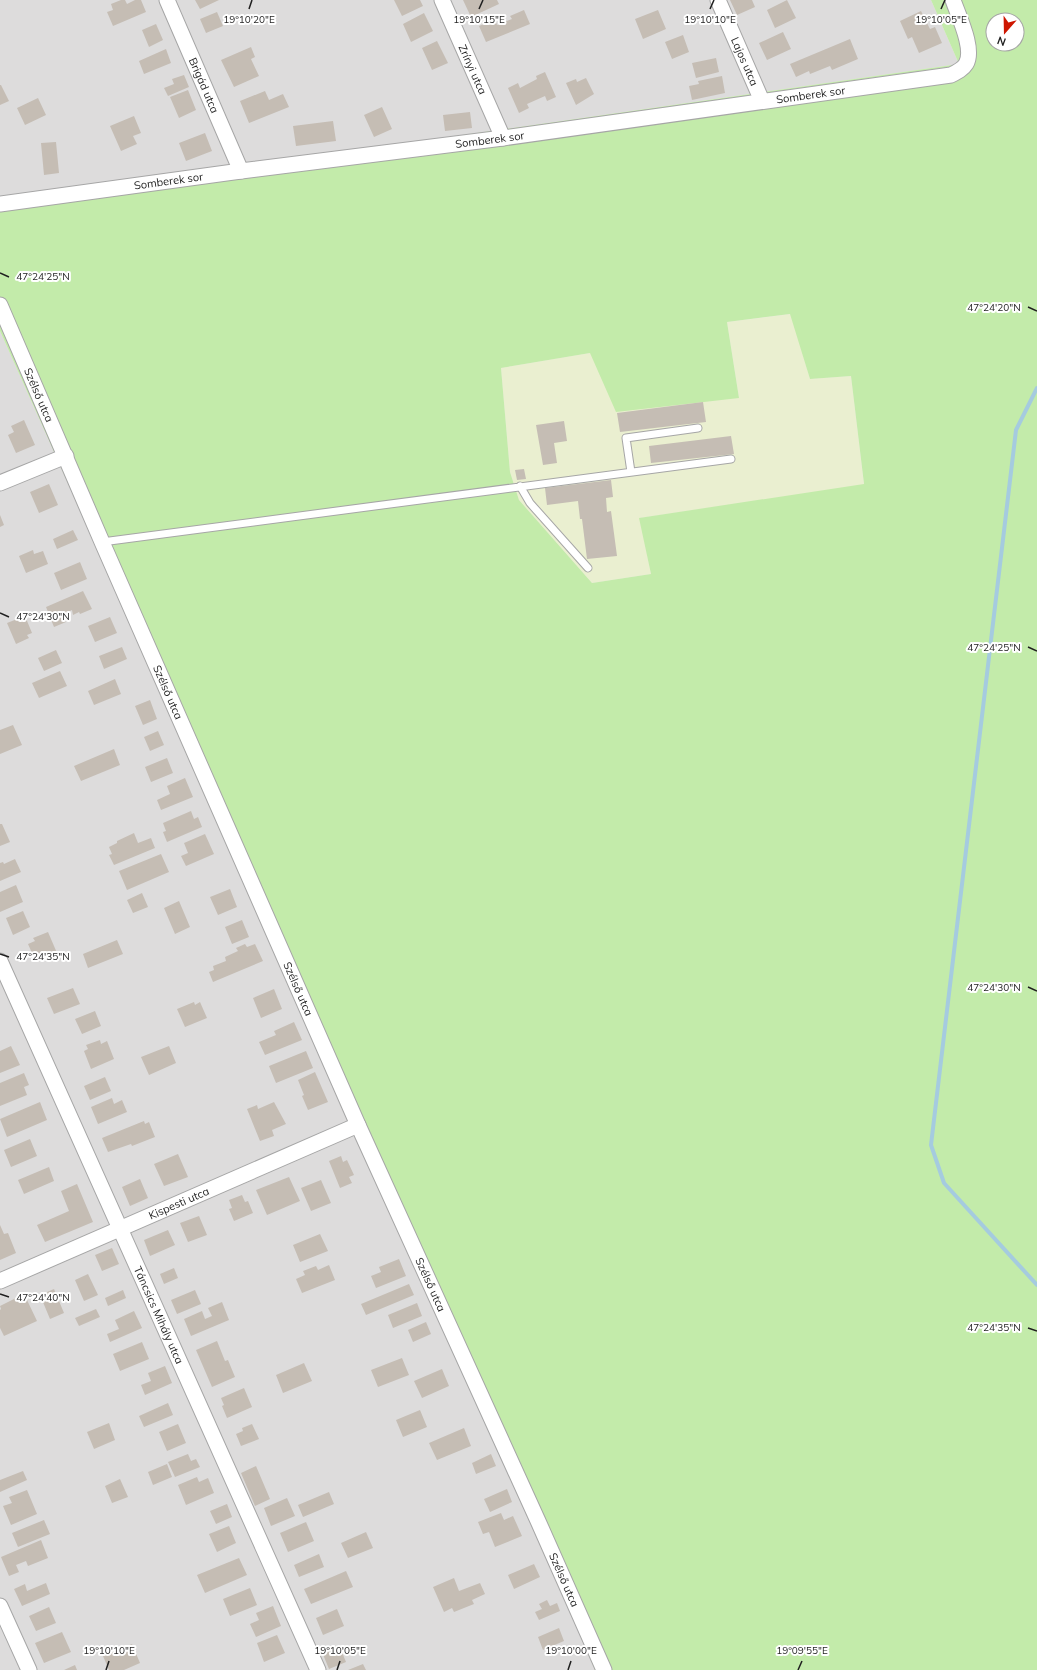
<svg xmlns="http://www.w3.org/2000/svg" width="1037" height="1670" viewBox="0 0 1037 1670" font-family="Mulish,sans-serif">
	<style>
		.residential { fill: #dddcdc }
		.farmland { fill: #eaefd0 }
		.grass { fill: #c3ebaa; fill-rule: evenodd }
		.lines { fill: none; stroke-linecap: round; stroke-linejoin: round }
		.stream { stroke: #a5cbdf; stroke-width: 4 }
		.building { fill: #c5bdb4 }
		.lane-casing { stroke: #a6a6a6; stroke-width: 9 }
		.street-casing { stroke: #a6a6a6; stroke-width: 17 }
		.lane { stroke: #fff; stroke-width: 7 }
		.street { stroke: #fff; stroke-width: 15 }
		.ticks { fill: none; stroke: #1f1f1f; stroke-width: 1.5 }
		.labels { text-anchor: middle; stroke-width: 4; stroke-linejoin: round; paint-order: stroke }
		.street-label { font-size: 11px; fill: #1f1f1f; stroke: #fff }
		.ticks-label { font-size: 10px; text-anchor: middle; fill: #1f1f1f; stroke: #fff; stroke-width: 4; stroke-linejoin: round; paint-order: stroke }
	</style>
	<rect width="100%" height="100%" fill="#f0eee5"/>
	<path class="residential" d="M0,0H931L959,64L108,186L0,197Z
		M0,331L550,1562L595,1670H0Z"/>
	<path class="farmland" d="M791,314L810,379L851,376L864,485L640,518L651,574L592,583L519,500L510,472L501,368L590,353L739,398L727,322Z"/>
	<path class="grass" d="M931,0H1037V1670H595L550,1562L0,331V197L108,186L959,64ZM993,20H1017V44H993ZM790,314L810,379L851,376L864,484L639,518L651,574L592,583L519,500L510,472L501,368L590,353L616,412L739,398L727,322Z"/>
	<g class="lines">
		<path class="stream" d="M1037,388L1016,430L931,1145L944,1183L1037,1285"/>
	</g>
	<path class="building" d="M121,0H125L127,4L135,0H141L146,12L113,26L107,12L113,10L111,4Z
		M195,0H219L200,9Z
		M394,0H420L423,6L402,16Z
		M463,0H497L499,4L471,17Z
		M730,0H752L755,7L737,15Z
		M787,0L796,18L775,28L767,10Z
		M524,10L530,24L486,42L479,26L495,19L497,25L512,19L510,16Z
		M658,10L666,29L643,39L635,19Z
		M921,11L930,29L935,27L942,43L919,53L912,37L908,39L900,21Z
		M217,12L223,26L206,33L200,19Z
		M424,13L433,31L411,42L403,24Z
		M156,24L163,40L149,47L142,30Z
		M783,32L791,49L767,60L759,43Z
		M683,35L689,52L672,59L665,42Z
		M850,39L858,59L832,70L830,66L810,74L809,71L796,77L790,64Z
		M437,41L448,63L432,70L422,48Z
		M251,47L255,57L251,59L259,76L234,87L221,60Z
		M166,49L171,63L144,74L139,61Z
		M716,58L719,72L696,78L692,63Z
		M545,72L556,97L547,101L545,96L527,104L529,108L519,113L508,88L518,83L520,88L537,79L536,76Z
		M184,75L189,87L168,96L164,88L174,84L172,79Z
		M722,76L725,93L692,100L689,86L699,84L698,81Z
		M586,78L594,94L576,105L566,83L576,79L577,82Z
		M0,85H1L9,101L0,105Z
		M188,90L196,110L179,118L170,97Z
		M265,91L269,100L283,94L289,107L249,123L240,101Z
		M38,98L46,115L25,125L17,108Z
		M382,107L392,129L374,137L364,115Z
		M470,112L472,128L445,131L443,115Z
		M134,116L141,133L133,136L137,144L121,151L110,126Z
		M333,121L336,141L296,146L293,126Z
		M205,133L212,151L186,161L179,143Z
		M56,142L59,173L44,175L41,143Z
		M703,402L706,422L620,432L617,413Z
		M24,420L35,445L16,453L8,435L14,432L11,426Z
		M564,421L567,441L554,443L557,463L543,465L536,425Z
		M731,436L734,454L651,463L649,446Z
		M524,469L526,479L517,480L515,470Z
		M611,480L613,497L606,498L607,512L611,511L617,556L587,559L582,519H580L578,501L547,505L545,488Z
		M49,484L58,505L39,513L30,492Z
		M0,515L4,525L0,527Z
		M73,530L78,540L57,549L53,539Z
		M33,550L34,554L43,551L48,564L26,573L19,556Z
		M80,562L87,579L61,590L54,573Z
		M83,591L92,609L80,614L79,612L73,615L72,610L68,612L70,616L64,618L66,622L54,627L46,607Z
		M25,616L32,633L27,635L29,638L16,644L7,623Z
		M110,617L117,633L95,642L88,626Z
		M122,647L127,659L104,669L99,656Z
		M56,650L62,663L44,671L38,658Z
		M60,671L67,686L39,698L32,683Z
		M115,679L121,694L94,705L88,691Z
		M150,700L157,719L143,725L135,706Z
		M13,725L22,745L0,754V730Z
		M158,731L164,745L150,751L144,737Z
		M114,749L120,765L81,781L74,766Z
		M167,758L173,773L151,782L145,767Z
		M185,778L193,797L161,810L157,800L170,794L167,786Z
		M191,811L194,819L198,817L202,827L167,842L163,832L166,831L163,823Z
		M0,824H2L10,842L0,846Z
		M134,833L138,843L151,838L155,848L114,865L109,855L112,854L109,847L117,843V841Z
		M205,834L214,854L186,866L181,856L188,853L184,843Z
		M161,854L169,872L127,890L119,871Z
		M15,859L21,872L0,881V863L3,862L4,864Z
		M16,885L23,902L0,912V892Z
		M230,889L237,907L218,915L210,897Z
		M142,893L148,907L133,913L127,900Z
		M179,901L190,927L175,934L164,908Z
		M23,911L30,927L13,935L6,918Z
		M242,920L249,937L232,944L225,927Z
		M48,932L57,953L36,962L28,944L35,941L33,938Z
		M117,940L123,954L88,968L83,954Z
		M245,944L247,947L255,944L263,961L213,982L209,972L214,970L213,966L226,961L225,957L238,951L236,948Z
		M73,988L80,1004L54,1014L47,998Z
		M274,989L282,1009L261,1018L253,998Z
		M194,1002L195,1005L200,1002L207,1018L185,1027L177,1009Z
		M95,1011L101,1026L82,1034L75,1019Z
		M294,1022L302,1040L265,1055L259,1042L276,1035L274,1031Z
		M100,1040L101,1044L107,1041L114,1059L91,1069L84,1051L88,1049L86,1045Z
		M11,1046L20,1065L0,1073V1051Z
		M169,1046L176,1063L149,1075L141,1057Z
		M306,1051L313,1068L276,1083L269,1066Z
		M315,1072L328,1102L308,1110L302,1096L304,1095L298,1080Z
		M24,1073L29,1085L24,1087L27,1095L0,1106V1083Z
		M105,1077L111,1091L90,1100L84,1086Z
		M112,1098L114,1104L122,1100L127,1112L98,1124L91,1107Z
		M40,1102L47,1120L7,1137L0,1119Z
		M274,1102L286,1124L272,1130L274,1136L260,1141L247,1109L257,1105L258,1109Z
		M144,1121L145,1124L149,1122L155,1137L132,1146L131,1144L108,1152L102,1138Z
		M30,1139L37,1156L11,1167L4,1150Z
		M178,1154L188,1177L164,1186L154,1164Z
		M341,1156L343,1162L347,1160L354,1175L349,1177L352,1183L340,1188L329,1161Z
		M49,1167L54,1181L24,1194L18,1180Z
		M289,1177L300,1201L267,1215L256,1190Z
		M140,1179L148,1198L130,1206L122,1187Z
		M321,1180L331,1203L311,1211L301,1188Z
		M77,1184L93,1222L45,1242L37,1225L69,1211L61,1191Z
		M242,1195L245,1202L248,1201L253,1213L234,1221L229,1209L232,1208L229,1200Z
		M199,1216L207,1235L188,1242L180,1223Z
		M0,1225L4,1234L8,1233L16,1253L0,1260Z
		M168,1230L175,1245L150,1256L144,1240Z
		M320,1234L328,1251L300,1262L293,1245Z
		M112,1248L119,1264L102,1271L95,1255Z
		M399,1259L406,1276L376,1288L371,1276L381,1272L379,1267Z
		M329,1265L335,1280L302,1293L296,1279L305,1275L303,1271L316,1266L318,1270Z
		M174,1268L178,1278L164,1284L160,1274Z
		M88,1274L98,1295L84,1301L75,1280Z
		M409,1284L414,1295L366,1315L361,1304Z
		M54,1289L64,1313L50,1319L40,1295Z
		M123,1290L126,1298L108,1306L105,1298Z
		M195,1290L201,1304L177,1314L171,1300Z
		M18,1297L21,1303L27,1300L37,1321L4,1336L0,1328V1310L1,1309L0,1306Z
		M222,1302L229,1320L191,1336L184,1319L202,1311L205,1319L212,1316L208,1308Z
		M417,1303L422,1316L393,1328L388,1315Z
		M96,1309L100,1317L79,1326L75,1318Z
		M134,1311L142,1328L110,1342L107,1334L119,1329L115,1320Z
		M426,1322L431,1334L413,1342L408,1330Z
		M217,1341L225,1361L228,1360L235,1377L212,1387L196,1350Z
		M142,1342L149,1359L120,1371L113,1354Z
		M402,1358L409,1375L378,1387L371,1370Z
		M304,1363L312,1381L283,1393L276,1375Z
		M165,1366L172,1383L145,1395L141,1385L151,1381L148,1373Z
		M442,1369L449,1386L422,1398L414,1381Z
		M244,1388L252,1407L227,1418L222,1406L224,1405L221,1398Z
		M168,1403L173,1415L144,1427L139,1416Z
		M420,1410L427,1427L403,1437L396,1420Z
		M109,1423L115,1440L94,1449L87,1432Z
		M178,1424L186,1443L167,1451L159,1432Z
		M252,1424L259,1439L241,1446L236,1434L243,1431L242,1428Z
		M464,1428L471,1446L437,1460L429,1443Z
		M188,1454L191,1461L196,1459L200,1467L175,1477L168,1462Z
		M491,1454L496,1466L476,1474L472,1463Z
		M167,1464L172,1477L153,1485L148,1472Z
		M256,1466L270,1499L255,1506L241,1473Z
		M23,1471L27,1480L0,1492V1480Z
		M197,1477L199,1482L208,1478L214,1493L186,1505L178,1485Z
		M120,1479L128,1497L112,1503L105,1486Z
		M507,1489L512,1502L490,1512L484,1499Z
		M27,1490L37,1514L11,1525L3,1506L12,1503L9,1497Z
		M329,1492L334,1504L303,1517L298,1505Z
		M287,1498L295,1516L271,1526L264,1508Z
		M227,1504L232,1517L216,1524L210,1511Z
		M501,1513L504,1520L513,1516L522,1536L495,1547L489,1532L483,1534L478,1522Z
		M44,1520L50,1534L18,1547L12,1533Z
		M306,1522L314,1541L288,1552L280,1533Z
		M229,1526L236,1543L217,1552L209,1534Z
		M366,1532L373,1548L348,1558L341,1543Z
		M41,1540L48,1558L28,1566L26,1561L16,1565L19,1572L9,1576L1,1557Z
		M319,1554L324,1567L299,1577L294,1565Z
		M239,1558L247,1575L205,1593L197,1575Z
		M534,1564L540,1577L514,1589L508,1575Z
		M346,1571L353,1587L311,1604L304,1589Z
		M454,1578L459,1591L480,1583L485,1594L472,1600L474,1604L454,1612L452,1608L444,1612L433,1587Z
		M46,1583L50,1594L22,1606L14,1589L25,1584L27,1591Z
		M250,1588L257,1605L230,1616L223,1599Z
		M547,1600L550,1606L557,1603L560,1611L539,1620L535,1612L542,1609L539,1604Z
		M273,1606L281,1626L256,1637L250,1624L259,1620L256,1613Z
		M49,1607L56,1623L36,1631L29,1616Z
		M337,1609L344,1626L323,1635L316,1618Z
		M559,1628L564,1641L543,1650L538,1637Z
		M62,1632L71,1652L44,1663L35,1643Z
		M277,1635L285,1653L264,1662L257,1643Z
		M132,1644L140,1663L124,1670H109L103,1656Z
		M339,1645L346,1662L329,1669L322,1652Z
		M363,1664L366,1670H348Z
		M75,1665L77,1670H64Z"/>
	<g class="lines">
		<defs>
			<path id="lane" d="M631,472L626,438L698,428
				M520,486L530,503L588,568
				M102,542L731,459"/>
			<g id="street">
				<path id="s1" d="M167,0L241,171"/>
				<path id="s2" d="M442,0L503,138"/>
				<path id="s3" d="M718,0L762,101"/>
				<path id="s4" d="M0,204L241,171L503,138L951,75C957,72 963,69 966,64C975,49 958,15 953,0"/>
				<path id="s5" d="M0,305L102,542L358,1125L538,1521L604,1670"/>
				<path d="M0,483L66,456"/>
				<path id="s6" d="M0,961L318,1670"/>
				<path id="s7" d="M0,1281L358,1125"/>
				<path d="M0,1606L29,1670"/>
			</g>
		</defs>
		<use href="#lane" class="lane-casing"/>
		<use href="#street" class="street-casing"/>
		<use href="#lane" class="lane"/>
		<use href="#street" class="street"/>
	</g>
	<path class="ticks" d="M249,9L252,0M479,9L483,0M710,9L714,0M941,9L945,0M0,273L9,277M1028,307L1037,311M0,613L9,617M1028,647L1037,651M0,954L9,957M1028,987L1037,991M0,1294L9,1297M1028,1328L1037,1331M106,1670L109,1661M337,1670L340,1661M568,1670L571,1661M798,1670L802,1661"/>
	<g class="labels">
		<g class="street-label">
			<text dy="4" stroke="none"><textPath href="#s3" startOffset="67">Lajos utca</textPath></text>
			<text dy="4" stroke="none"><textPath href="#s2" startOffset="76">Zrínyi utca</textPath></text>
			<text dy="4" stroke="none"><textPath href="#s1" startOffset="93">Brigád utca</textPath></text>
			<text dy="4" stroke="none"><textPath href="#s4" startOffset="818">Somberek sor</textPath></text>
			<text dy="4" stroke="none"><textPath href="#s4" startOffset="494">Somberek sor</textPath></text>
			<text dy="4" stroke="none"><textPath href="#s4" startOffset="170">Somberek sor</textPath></text>
			<text dy="4" stroke="none"><textPath href="#s5" startOffset="98">Szélső utca</textPath></text>
			<text dy="4" stroke="none"><textPath href="#s5" startOffset="422">Szélső utca</textPath></text>
			<text dy="4" stroke="none"><textPath href="#s5" startOffset="746">Szélső utca</textPath></text>
			<text dy="4" stroke="none"><textPath href="#s7" startOffset="195">Kispesti utca</textPath></text>
			<text dy="4" stroke="none"><textPath href="#s5" startOffset="1070">Szélső utca</textPath></text>
			<text dy="4" stroke="none"><textPath href="#s6" startOffset="388">Táncsics Mihály utca</textPath></text>
			<text dy="4" stroke="none"><textPath href="#s5" startOffset="1394">Szélső utca</textPath></text>
		</g>
	</g>
	<g class="ticks-label">
		<text x="249" y="23">19°10'20"E</text>
		<text x="479" y="23">19°10'15"E</text>
		<text x="710" y="23">19°10'10"E</text>
		<text x="941" y="23">19°10'05"E</text>
		<text x="43" y="280">47°24'25"N</text>
		<text x="994" y="311">47°24'20"N</text>
		<text x="43" y="620">47°24'30"N</text>
		<text x="994" y="651">47°24'25"N</text>
		<text x="43" y="960">47°24'35"N</text>
		<text x="994" y="991">47°24'30"N</text>
		<text x="43" y="1301">47°24'40"N</text>
		<text x="994" y="1331">47°24'35"N</text>
		<text x="109" y="1654">19°10'10"E</text>
		<text x="340" y="1654">19°10'05"E</text>
		<text x="571" y="1654">19°10'00"E</text>
		<text x="802" y="1654">19°09'55"E</text>
	</g>
	<g transform="translate(1005 32) rotate(200)"><circle r="19" fill="#ffffff" stroke="#a5a5a5"/>
	<path d="M0-3L7 15L0 10L-7 15Z" fill="#ce1600"/>
	<text y="-6" font-size="11" font-weight="bold" text-anchor="middle" fill="#1f1f1f">N</text>
	</g>
</svg>
